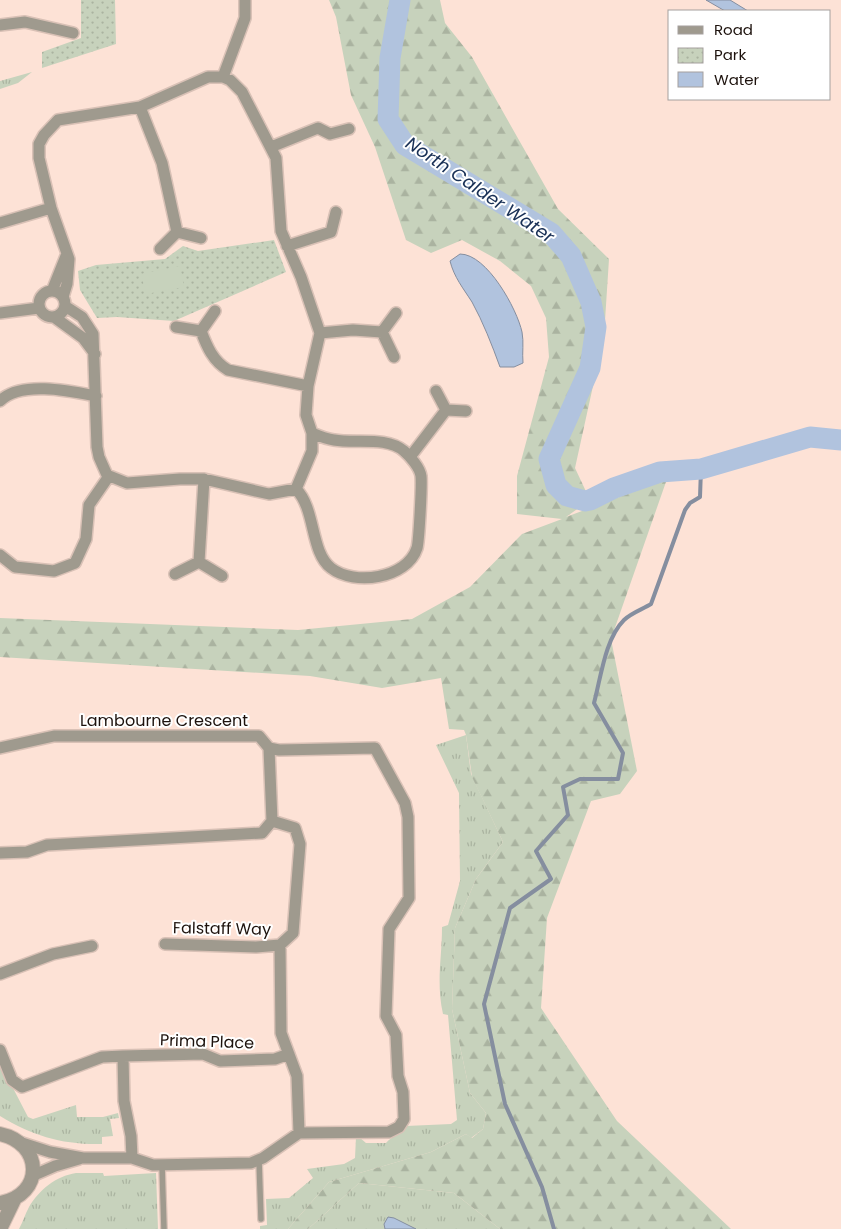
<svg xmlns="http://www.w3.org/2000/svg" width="841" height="1229" viewBox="0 0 841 1229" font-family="Poppins,sans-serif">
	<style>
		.grass { fill: url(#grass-tufts) }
		.forest { fill: url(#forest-firs) }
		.park { fill: url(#park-dots) }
		.pitch { fill: #c7d2bc }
		.water { fill: #b1c3de; stroke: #858e9f }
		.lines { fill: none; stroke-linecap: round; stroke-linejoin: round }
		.stream { stroke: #858e9f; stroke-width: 4 }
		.river { stroke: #b1c3de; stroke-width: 21 }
		.service-casing { stroke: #d9c1b6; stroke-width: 8 }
		.minor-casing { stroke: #d9c1b6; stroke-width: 14 }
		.tertiary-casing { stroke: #d9c1b6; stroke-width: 16 }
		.service { stroke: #9f9a8e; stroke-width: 5.5 }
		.minor { stroke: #9f9a8e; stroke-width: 11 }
		.tertiary { stroke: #9f9a8e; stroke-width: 14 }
		.labels { text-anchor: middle; stroke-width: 4; stroke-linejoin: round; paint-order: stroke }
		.street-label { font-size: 16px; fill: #1d120d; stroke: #fff }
		.water-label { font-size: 18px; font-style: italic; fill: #193056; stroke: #fff }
	</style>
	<defs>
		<pattern id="grass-tufts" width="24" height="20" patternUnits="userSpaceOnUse" patternTransform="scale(1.25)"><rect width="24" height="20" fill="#c7d2bc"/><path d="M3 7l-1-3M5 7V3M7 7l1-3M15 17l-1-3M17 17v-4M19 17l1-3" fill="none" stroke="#aab3a0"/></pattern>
		<pattern id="forest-firs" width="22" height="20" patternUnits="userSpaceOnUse" patternTransform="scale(1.25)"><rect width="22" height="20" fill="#c7d2bc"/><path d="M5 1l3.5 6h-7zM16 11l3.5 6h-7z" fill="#aab3a0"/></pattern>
		<pattern id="park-dots" width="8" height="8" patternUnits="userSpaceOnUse" patternTransform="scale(1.25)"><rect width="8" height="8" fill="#c7d2bc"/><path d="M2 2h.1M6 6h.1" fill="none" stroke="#aab3a0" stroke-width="1.8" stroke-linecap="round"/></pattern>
	</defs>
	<rect width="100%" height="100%" fill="#fde2d6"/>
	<path class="grass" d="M32,72L18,83L0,89V99V81Z
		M466,735L471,774L503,842L476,879L455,928L452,1009L470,1093L486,1113L483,1129L471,1138L466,1134L431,1152L329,1182L288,1229H260V1226L267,1225L266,1199L289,1198L313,1178L307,1169L344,1164L355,1158L356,1137H359L366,1143H386C392,1136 401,1134 406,1126L451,1124L457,1120L448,1015L443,1014C436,982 442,959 442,927L448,925L460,881L459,793L436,745Z
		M0,1063L28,1117L33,1119L76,1105L77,1117H103L118,1113L119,1118L110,1119L113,1136L102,1137V1144C63,1145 33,1136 0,1116Z
		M76,1173H103L104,1176L156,1173L158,1229H19C23,1222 25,1214 29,1207C39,1190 56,1176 76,1173Z
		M359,1183L454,1193L500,1229H308Z"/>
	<path class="forest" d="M329,0H440L445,23L472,57L558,209L609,259L604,336L575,468L590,500L566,517L667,479L611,639L637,771L620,794L591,801L547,918L541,1008L617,1121L731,1229H500L454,1193L359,1183L308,1229H288L329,1182L431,1152L466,1134L472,1138L483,1129L486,1113L470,1093L452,1009L455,928L476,879L503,842L472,777L466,735L464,730L449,729L441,678L382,688L310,676L0,657V618L298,630L412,619L470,587L522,534L562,519L517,514V476L549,357L546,318L531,286L500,261L462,240L431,253L406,240L375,147L351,95L336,17Z"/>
	<path class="park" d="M81,0H115L116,44L42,68V52L81,38Z
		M274,240L286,272L174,321L117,317L97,318L80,290L78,271L96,265L165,259L183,246L198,251Z"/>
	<path class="pitch" d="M180,266L184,287L146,294L141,274Z"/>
	<path class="water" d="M706,0H730L748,11H725Z
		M460,254C487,254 517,309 522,332C524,342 522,353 523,363L514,367H500C492,345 483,322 472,302C463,288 454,277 450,261Z
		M388,1217L394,1218L416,1229H385L384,1224Z"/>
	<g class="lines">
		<path class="stream" d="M554,1229L542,1187L505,1104L484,1004L510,908L551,879L536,851L568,815L563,787L580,779H618L623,753L594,703C601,677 605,639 624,620C631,613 643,609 651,604L685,510L690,503L700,497L701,469"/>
		<path class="river" d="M400,0L390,58L388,119L405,145L551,233L571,256L591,302L596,327L590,368L549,459L556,485L567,496L585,501L590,500L614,488L660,472L701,469L810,437L841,440"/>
		<defs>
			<path id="service" d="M259,1160L261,1219
				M162,1165L164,1229"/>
			<path id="minor" d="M0,25L25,22L73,33
				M223,77L245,18V0
				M140,107L162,163L177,232L160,249
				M271,147L318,128L330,134L349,129
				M0,223L51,208
				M177,232L201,238
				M287,246L331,232L336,212
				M52,291L66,256
				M39 304a13 13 0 1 1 26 0a13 13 0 1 1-26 0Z
				M63,297L67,284L69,259L51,208L39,158V144L44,135L58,120L140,107L208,77H223L230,80L242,92L276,158L281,231L301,277L320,333L308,386L306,415L312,433V451L296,489L269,494L204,479H180L127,483L107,475L99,457L97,447L93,334L82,317L65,306
				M0,313L39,308
				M54,317L83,338L95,354
				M176,327L201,331L215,311
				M201,331C207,347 213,361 228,370L308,386
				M382,332L394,357
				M320,333L353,330L382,332L396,313
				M436,391L446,410L466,411
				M0,401C20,380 71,391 96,396
				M410,457L446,410
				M296,489C316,509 310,552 331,568C354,586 407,579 417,548C419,541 422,485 421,476C420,468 410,456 404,451C386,436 356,444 334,440C326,439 319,436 312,433
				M0,555L15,567L54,571L75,563L86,539L89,505L109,476
				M199,562L204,479
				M175,574L199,562L222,576
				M0,748L54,736H259L269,748L279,750L375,748L405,803L408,817L409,898L389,929L386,1016L396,1035L398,1076L403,1092L404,1119L399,1127L389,1132L299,1133L263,1158L251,1163L153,1165L132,1158H83L50,1152L22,1143
				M269,748L272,821
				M272,821L295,828L300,844L293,933L280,945L281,1033L297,1076L299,1133
				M0,853L27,852L47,845L262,833L272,821
				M165,944L256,947L280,945
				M0,974L53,954L92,946
				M0,1050L12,1080L22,1087L102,1057L123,1056L124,1101L131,1136L132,1158
				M123,1056L203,1054L220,1061L275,1059L289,1054
				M32,1176L55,1166L79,1159"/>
			<path id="tertiary" d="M0,1134C43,1143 45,1195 0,1203
				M0,1229L14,1200"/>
		</defs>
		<use href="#service" class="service-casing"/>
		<use href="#minor" class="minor-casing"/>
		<use href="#tertiary" class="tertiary-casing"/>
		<use href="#service" class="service"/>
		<use href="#minor" class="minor"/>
		<use href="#tertiary" class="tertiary"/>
	</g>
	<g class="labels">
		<g class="street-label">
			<text x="164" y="726">Lambourne Crescent</text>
			<text transform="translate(222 928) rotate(1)" y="6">Falstaff Way</text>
			<text transform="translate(207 1041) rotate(2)" y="6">Prima Place</text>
		</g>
		<g class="water-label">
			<text transform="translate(480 190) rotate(34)" y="6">North Calder Water</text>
		</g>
	</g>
	<rect x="668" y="10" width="162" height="90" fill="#ffffff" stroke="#a5a09e"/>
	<rect x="678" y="26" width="25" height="8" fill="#9f9a8e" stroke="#a5a09e"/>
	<text x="714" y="35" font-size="15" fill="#1d120d">Road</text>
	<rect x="678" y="48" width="25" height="15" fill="url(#park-dots)" stroke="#a5a09e"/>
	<text x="714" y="60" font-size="15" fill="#1d120d">Park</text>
	<rect x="678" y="72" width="25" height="15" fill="#b1c3de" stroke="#a5a09e"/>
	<text x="714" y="85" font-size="15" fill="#1d120d">Water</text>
</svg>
